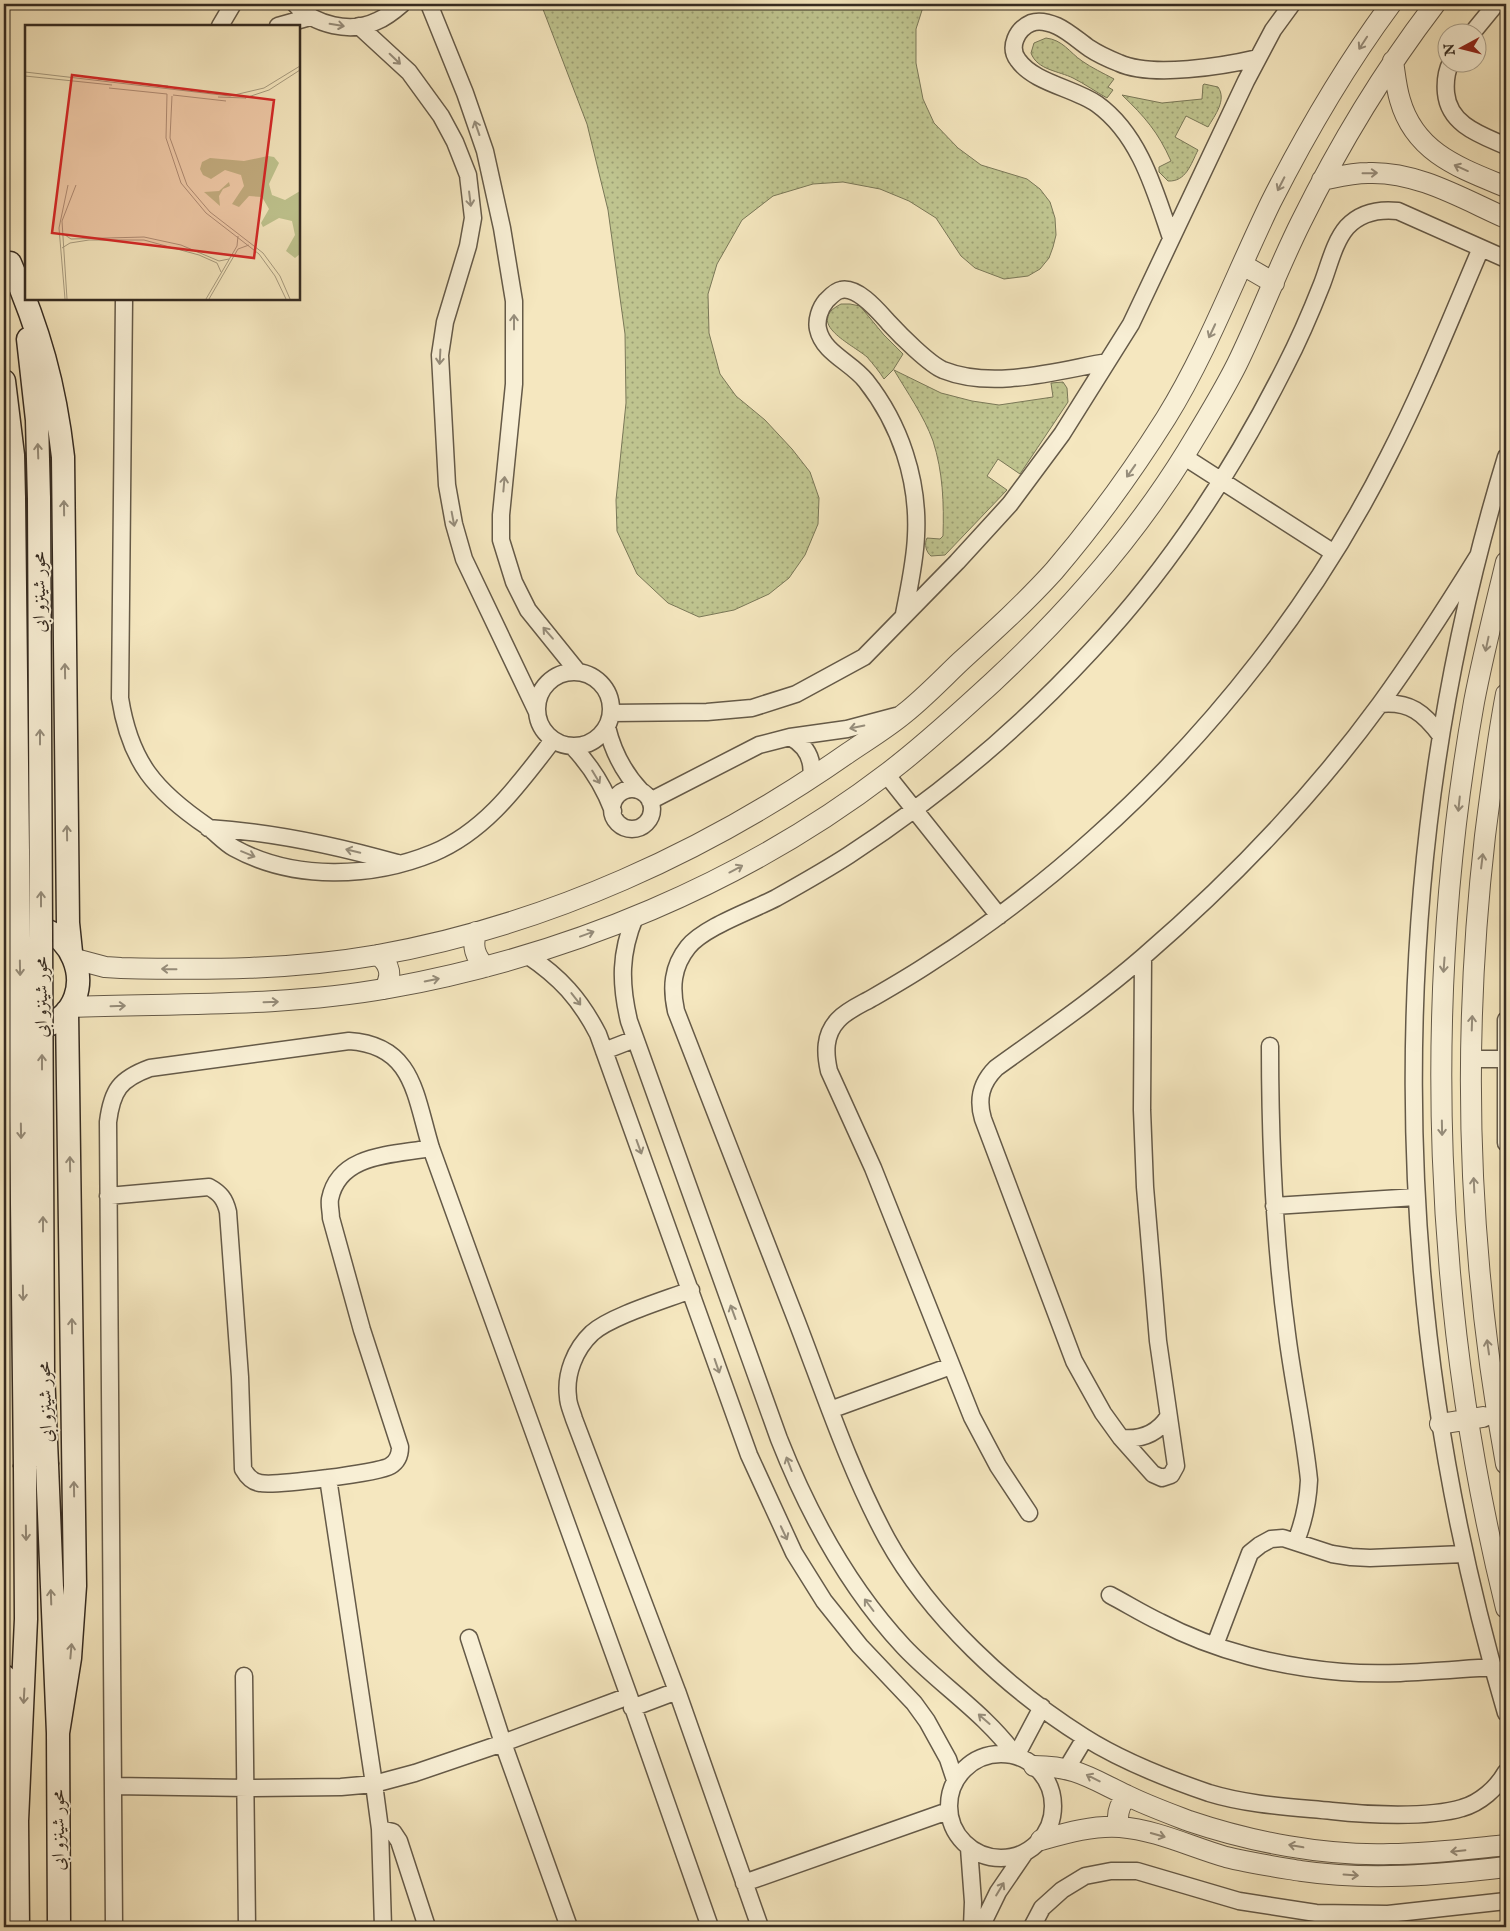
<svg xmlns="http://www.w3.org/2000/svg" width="1510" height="1931" viewBox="0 0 1510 1931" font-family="'IM FELL English',Amiri,serif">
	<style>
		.grass { fill: url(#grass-dots); stroke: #7a7858 }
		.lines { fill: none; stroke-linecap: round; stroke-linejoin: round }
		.minor-casing { stroke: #655a48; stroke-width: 19 }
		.tertiary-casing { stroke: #655a48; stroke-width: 22 }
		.secondary-casing { stroke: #352b21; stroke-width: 25 }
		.minor { stroke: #f8efd5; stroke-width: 16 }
		.tertiary { stroke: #f8efd5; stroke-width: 20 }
		.secondary { stroke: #f8efd5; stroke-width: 22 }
		.secondary-bridge-casing { stroke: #352b21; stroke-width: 25; stroke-linecap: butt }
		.secondary-bridge { stroke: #f8efd5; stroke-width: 22 }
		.oneway { stroke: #968d7b }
		.labels { text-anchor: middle; stroke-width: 4; stroke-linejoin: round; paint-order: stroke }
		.street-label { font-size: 18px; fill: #352b21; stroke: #f8efd5 }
		.inset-road { fill: none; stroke: #a89c80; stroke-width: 1 }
		.view { fill: #d62828; fill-opacity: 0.15; stroke: #d62828; stroke-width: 2.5 }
		.inset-edge { fill: none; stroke: #352b21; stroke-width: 2.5 }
	</style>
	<defs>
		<pattern id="grass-dots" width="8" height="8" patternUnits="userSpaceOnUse" patternTransform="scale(1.25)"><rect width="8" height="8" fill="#bfc48f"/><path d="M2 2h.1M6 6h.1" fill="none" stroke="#9c9f74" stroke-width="1.8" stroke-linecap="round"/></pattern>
	</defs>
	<rect width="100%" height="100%" fill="#f5e7bf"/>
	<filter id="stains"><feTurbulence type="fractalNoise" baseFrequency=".004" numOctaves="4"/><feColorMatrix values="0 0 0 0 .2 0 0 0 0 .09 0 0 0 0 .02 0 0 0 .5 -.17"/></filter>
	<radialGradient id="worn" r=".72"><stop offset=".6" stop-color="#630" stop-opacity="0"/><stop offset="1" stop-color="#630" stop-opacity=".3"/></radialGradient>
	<path class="grass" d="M541,4H924L916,29V63L923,99L934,123L958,148L981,165L1027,179L1040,189L1050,202L1055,218L1056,235L1053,247L1049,258L1040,269L1028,276L1004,279L975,268L961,256L936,218L909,201L880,189L843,182L813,184L773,196L742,220L717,264L708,294L709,333L720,374L736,396L765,420L792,449L810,472L819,498L818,524L805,555L789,578L769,594L734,610L699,617L668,603L637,574L617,531L616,500L626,403L625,334L608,210L587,124Z
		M1046,38C1063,40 1069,52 1082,61C1092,68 1103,73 1114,79L1108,87L1113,90L1107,98C1096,92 1085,84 1073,78C1059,71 1037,70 1031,53L1034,43Z
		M1204,84L1218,87C1227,100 1215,115 1208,127L1186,116L1175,137L1198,150C1191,164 1186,182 1168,181L1159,172V167L1171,161C1158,132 1145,117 1122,95L1162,103L1202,99L1203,85Z
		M841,304H850L860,306L884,335L903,354L893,370L884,379C879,371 873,364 867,357C852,344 804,323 841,304Z
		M894,370L941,393L972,401L999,405L1053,397L1051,383L1063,382L1067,388L1068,402L1020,474L998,459L987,476L1007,490L945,555L931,556C926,552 924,544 927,538L940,539L943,536C944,503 943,472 933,441C924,416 907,392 894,370Z"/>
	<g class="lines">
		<defs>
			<path id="minor" d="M295,4C314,25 351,34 377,21C387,17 394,11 402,4
				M429,4L465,93L485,151L502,228L514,301V384L501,515V540L514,582L528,610L578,672
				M220,26L233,4
				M278,26L310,17
				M359,26L409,72L441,116L455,142L468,175L473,218L468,246L445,322L440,355L447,485L454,524L464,559L537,712
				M1473,32L1496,4
				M1451,62C1446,72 1445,82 1446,93C1449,125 1481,135 1506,146
				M1171,238C1155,191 1140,135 1097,104C1074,88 1034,83 1018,60C1008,47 1017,29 1031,23C1039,20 1050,23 1057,26C1068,31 1079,41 1089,48C1098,54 1109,59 1119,63C1152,78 1224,66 1258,58
				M1506,259L1398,211C1379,209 1361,212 1347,227C1334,242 1329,266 1322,284C1311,312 1299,340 1285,367C1233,470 1170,567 1091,651C1019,729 938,797 849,855C826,870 801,884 776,898C751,911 704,927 688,947C672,967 671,988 676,1011C717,1115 757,1219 797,1322C825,1395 850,1471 887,1539C930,1617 1009,1690 1084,1737C1120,1760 1168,1779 1209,1793C1248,1805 1291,1807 1332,1811C1367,1815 1429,1818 1462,1808C1480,1803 1497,1788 1506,1772
				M124,299L120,698C130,762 155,791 208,827C217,834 225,843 234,848C294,881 372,878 433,853C486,831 519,784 553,740
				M1183,456L1334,553
				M1506,457C1381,864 1385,1306 1506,1713
				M904,614C909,588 915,562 916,536C919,480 900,424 866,381C851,362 823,353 818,329C816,320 820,308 826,301C830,297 835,291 841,290C858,286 879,312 889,323C900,335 929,364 943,370C993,390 1056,371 1107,362
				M537 709a37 37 0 1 1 74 0a37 37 0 1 1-74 0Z
				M1380,704C1410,701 1424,713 1441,736
				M611,713L707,712L752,708L796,694L864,657L957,562L1010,504L1062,434L1131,324L1246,81L1273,30L1292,4
				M607,727C613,752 624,773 641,791
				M790,737C807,746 814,760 811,779
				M573,747C591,766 604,787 613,811
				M886,774L999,916
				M612 809a20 20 0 1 1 40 0a20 20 0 1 1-40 0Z
				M650,801L759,745L790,737L847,729L896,716
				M208,828C272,832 334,845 397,863
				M635,917C620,953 620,983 629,1021L779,1439C809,1515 848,1587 904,1647C940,1685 985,1713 1016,1756L1042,1707
				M527,955C560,977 580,999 598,1034L749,1455L794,1553L824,1601L860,1646L914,1703L927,1721L948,1759L955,1780
				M1143,957L1142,1110L1145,1187L1158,1341L1176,1466L1171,1475L1162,1478L1153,1474L1121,1438L1103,1413L1074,1361L983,1119C977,1099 981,1083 996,1068C1046,1032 1097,997 1143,957C1231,881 1312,797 1380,704C1415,656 1447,606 1478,556
				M1506,1020V1143
				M1270,1046C1270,1142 1274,1238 1287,1334C1293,1382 1304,1431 1309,1480C1308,1502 1304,1521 1296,1541
				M604,1051L635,1039
				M1471,1059H1506
				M108,1196L209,1187C220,1193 225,1199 228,1212L240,1377L243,1469C247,1476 252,1482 260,1483C274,1486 379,1473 390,1466C397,1462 400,1455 400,1447L362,1330L331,1218C331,1212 329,1205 330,1199C339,1153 394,1155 431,1148
				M1274,1206L1416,1197
				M691,1290C665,1300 611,1316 592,1333C575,1349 565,1374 568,1397C568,1404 572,1412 574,1419L677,1691L760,1927
				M830,1410L951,1366
				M1121,1438C1141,1440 1157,1434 1168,1417
				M328,1478L374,1784L380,1829L383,1927
				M1029,1513L998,1466L972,1417L873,1168L829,1071C825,1053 824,1035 838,1020C847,1010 862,1004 874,997C893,986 912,975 930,963C988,926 1043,884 1094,838C1214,731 1316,600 1388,457C1423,389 1451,318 1481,248
				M1110,1595C1127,1604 1143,1614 1160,1622C1215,1651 1280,1667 1342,1672C1392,1676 1443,1670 1493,1667
				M469,1638L503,1743L569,1927
				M1215,1645L1250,1553L1260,1545L1271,1539L1283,1538L1332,1554L1351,1557L1370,1558L1464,1554
				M244,1676L247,1927
				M632,1708L677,1691
				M949 1806a52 52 0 1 1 104 0a52 52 0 1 1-104 0Z
				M1067,1768L1085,1738
				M113,1786L247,1788L341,1787L374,1784L415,1773L503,1743L629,1696
				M380,1829L393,1832L399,1841L427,1927
				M969,1848L973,1902L972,1927
				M744,1883L948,1811
				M114,1927L108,1122C112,1090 120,1079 150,1068L349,1041C414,1045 415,1096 431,1148L629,1696L710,1927
				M981,1927L998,1892L1024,1854
				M1032,1927L1042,1908L1062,1890L1085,1876L1111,1871H1137L1239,1901L1316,1913L1388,1914L1506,1901"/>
			<path id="tertiary" d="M1393,61C1395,74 1396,87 1400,100C1415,153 1460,168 1506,187
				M1322,180C1337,177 1352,173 1368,173C1417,171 1463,199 1506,218
				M1243,265L1274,283
				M1506,562C1495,608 1483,655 1474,702C1421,999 1433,1314 1506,1608
				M1506,694C1497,741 1491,789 1485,836C1461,1045 1468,1258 1506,1464
				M476,932C472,947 475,956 485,967
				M378,955C390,964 393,976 384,989
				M75,959L105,967L121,968C207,970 292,970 378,955C547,925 708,851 848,753C867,740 887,728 905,713C925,697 943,678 961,661C993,632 1025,603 1054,571C1095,523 1132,472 1166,418C1208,350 1236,274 1271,202C1306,133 1345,66 1391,4
				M70,1007C176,1003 284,1007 389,988C568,956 744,883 889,772C926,744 959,713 993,682C1067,613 1134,537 1187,451C1204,423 1222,394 1237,364C1260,317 1278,268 1301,222C1339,145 1383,72 1435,4
				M1440,1424L1483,1417
				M1034,1766C1075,1766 1090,1778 1126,1795C1146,1805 1168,1813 1189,1821C1251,1842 1324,1856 1390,1854C1429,1854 1467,1849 1506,1845
				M1119,1827C1116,1815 1119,1805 1127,1796
				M1041,1840C1066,1833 1094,1825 1120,1827C1157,1830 1191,1847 1226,1857C1250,1863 1277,1867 1301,1871C1369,1881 1439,1875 1506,1867"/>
			<path id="secondary" d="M10,263C39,329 55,385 63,457L68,923L71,952
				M28,339L37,420L39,499
				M4,381L13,455L14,499
				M4,933C69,901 111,1002 44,1027C31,1032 16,1031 4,1024
				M47,1465L58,1733L59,1927
				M4,1676L13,1736
				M58,1733L70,1658L75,1586L67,1011
				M18,1927L17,1821L26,1619L25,1467"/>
		</defs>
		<use href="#minor" class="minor-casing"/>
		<use href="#tertiary" class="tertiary-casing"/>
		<use href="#secondary" class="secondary-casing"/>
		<use href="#minor" class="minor"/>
		<use href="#tertiary" class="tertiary"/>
		<use href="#secondary" class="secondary"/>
		<defs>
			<path id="secondary-bridge" d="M14,499L25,1467
				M39,499L43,1372L47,1465"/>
		</defs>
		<use href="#secondary-bridge" class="secondary-bridge-casing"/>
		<use href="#secondary-bridge" class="secondary-bridge"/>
	</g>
	<defs><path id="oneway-shaft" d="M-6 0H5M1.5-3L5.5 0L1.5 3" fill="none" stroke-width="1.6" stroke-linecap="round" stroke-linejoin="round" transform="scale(1.25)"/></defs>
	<g class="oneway">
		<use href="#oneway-shaft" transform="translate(337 25) rotate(9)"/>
		<use href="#oneway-shaft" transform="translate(1363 43) rotate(123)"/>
		<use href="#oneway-shaft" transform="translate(395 59) rotate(44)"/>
		<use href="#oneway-shaft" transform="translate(477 128) rotate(-109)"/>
		<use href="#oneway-shaft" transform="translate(1461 168) rotate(-156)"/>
		<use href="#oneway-shaft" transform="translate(1370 173) rotate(-1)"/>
		<use href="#oneway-shaft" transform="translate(1281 184) rotate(117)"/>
		<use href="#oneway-shaft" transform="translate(470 199) rotate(83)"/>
		<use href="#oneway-shaft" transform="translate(514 322) rotate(-90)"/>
		<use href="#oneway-shaft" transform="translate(1212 331) rotate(115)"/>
		<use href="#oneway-shaft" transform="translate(440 357) rotate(93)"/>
		<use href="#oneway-shaft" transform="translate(38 451) rotate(-92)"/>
		<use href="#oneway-shaft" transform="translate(1131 471) rotate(125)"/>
		<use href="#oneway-shaft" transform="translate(504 484) rotate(-85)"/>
		<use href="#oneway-shaft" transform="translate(64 508) rotate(-91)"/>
		<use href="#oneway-shaft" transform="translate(453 519) rotate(79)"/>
		<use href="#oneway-shaft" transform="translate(548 633) rotate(-131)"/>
		<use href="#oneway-shaft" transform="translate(1487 644) rotate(102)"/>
		<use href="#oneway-shaft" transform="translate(65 671) rotate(-91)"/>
		<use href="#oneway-shaft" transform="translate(857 727) rotate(168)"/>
		<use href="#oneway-shaft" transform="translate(40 737) rotate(-90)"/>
		<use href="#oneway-shaft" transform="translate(596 777) rotate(59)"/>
		<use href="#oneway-shaft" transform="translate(1459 804) rotate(96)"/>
		<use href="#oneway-shaft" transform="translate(67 833) rotate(-91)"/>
		<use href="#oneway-shaft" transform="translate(353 851) rotate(-166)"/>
		<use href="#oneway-shaft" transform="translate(248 854) rotate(22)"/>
		<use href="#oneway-shaft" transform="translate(1482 861) rotate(-83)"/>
		<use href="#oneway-shaft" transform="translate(736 869) rotate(-28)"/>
		<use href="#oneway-shaft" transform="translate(41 899) rotate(-90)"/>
		<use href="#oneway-shaft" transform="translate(587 934) rotate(-20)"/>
		<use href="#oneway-shaft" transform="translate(1444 965) rotate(94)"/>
		<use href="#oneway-shaft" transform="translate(20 968) rotate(89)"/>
		<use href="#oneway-shaft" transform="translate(169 969) rotate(-179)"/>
		<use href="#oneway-shaft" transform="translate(432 980) rotate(-11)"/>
		<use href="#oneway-shaft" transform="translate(576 999) rotate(52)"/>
		<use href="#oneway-shaft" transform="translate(271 1002) rotate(-2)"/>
		<use href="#oneway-shaft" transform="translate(118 1006) rotate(-2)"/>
		<use href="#oneway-shaft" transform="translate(1472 1023) rotate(-88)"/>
		<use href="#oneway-shaft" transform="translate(42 1062) rotate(-90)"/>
		<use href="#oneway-shaft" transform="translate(1442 1128) rotate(89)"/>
		<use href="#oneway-shaft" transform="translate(21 1131) rotate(89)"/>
		<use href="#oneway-shaft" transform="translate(639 1147) rotate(70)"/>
		<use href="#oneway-shaft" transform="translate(70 1164) rotate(-91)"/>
		<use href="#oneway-shaft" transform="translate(1474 1185) rotate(-93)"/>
		<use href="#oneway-shaft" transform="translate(43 1224) rotate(-90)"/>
		<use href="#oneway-shaft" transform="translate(23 1293) rotate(89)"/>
		<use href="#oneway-shaft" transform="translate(733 1312) rotate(-110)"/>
		<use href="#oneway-shaft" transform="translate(72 1326) rotate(-91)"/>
		<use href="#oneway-shaft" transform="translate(1488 1347) rotate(-98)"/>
		<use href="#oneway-shaft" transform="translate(717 1366) rotate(71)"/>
		<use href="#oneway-shaft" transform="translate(789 1464) rotate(-111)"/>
		<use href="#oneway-shaft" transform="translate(74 1489) rotate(-91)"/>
		<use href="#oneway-shaft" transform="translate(26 1533) rotate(89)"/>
		<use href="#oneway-shaft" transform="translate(784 1533) rotate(65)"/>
		<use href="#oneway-shaft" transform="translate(51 1597) rotate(-92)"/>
		<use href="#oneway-shaft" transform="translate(869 1605) rotate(-127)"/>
		<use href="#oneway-shaft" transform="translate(71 1651) rotate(-85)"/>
		<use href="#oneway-shaft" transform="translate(24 1696) rotate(93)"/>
		<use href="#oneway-shaft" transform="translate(984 1719) rotate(-139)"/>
		<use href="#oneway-shaft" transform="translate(1093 1778) rotate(-153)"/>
		<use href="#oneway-shaft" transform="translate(1158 1835) rotate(16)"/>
		<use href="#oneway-shaft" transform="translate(1296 1846) rotate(-170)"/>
		<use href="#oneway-shaft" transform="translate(1458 1851) rotate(174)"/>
		<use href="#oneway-shaft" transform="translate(1351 1875) rotate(4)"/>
		<use href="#oneway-shaft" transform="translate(1000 1889) rotate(-59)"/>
	</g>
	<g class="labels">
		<g class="street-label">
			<text transform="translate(39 592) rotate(-90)" y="6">محور شينزو ابى</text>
			<text transform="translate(41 997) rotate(-90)" y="6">محور شينزو ابى</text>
			<text transform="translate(45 1402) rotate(-92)" y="6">محور شينزو ابى</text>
			<text transform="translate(58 1830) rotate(-90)" y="6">محور شينزو ابى</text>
		</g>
	</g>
	<g transform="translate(25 25)">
		<rect width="275" height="275" fill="#f5e7bf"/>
		<path d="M243,131L249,132L254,138L244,159L247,170L260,175L275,166V229L270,233L261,226L270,210L267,196L254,193L238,202L236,198L244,184L237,172L224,171L214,182L207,179L219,161L216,150L200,145L186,154L178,150L175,144L177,137L185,133L219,136ZM204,157L205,161L198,164L194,171L195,181L179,167L194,166Z" fill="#bfc48f"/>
		<path class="inset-road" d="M0,47L205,71L239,63L275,41M0,51L87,60M73,54L143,61M84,63L142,69M142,69L141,113L156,158L181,188L234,229L250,251L261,274M148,70L201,76M147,71L145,113L162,160L185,187L238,228L255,251L265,274M193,72L221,73M220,73L244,65L275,45M37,208L46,214L119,212L156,220L194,236L204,234M37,223L45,218L64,215H119L174,230L192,238L196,247M40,274L34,203L43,160M42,274L37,196L51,160M181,274L212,221L213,211M184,274L213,224L224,220"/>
		<path class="view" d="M47,50L249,75L229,233L27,208Z"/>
		<rect width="275" height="275" class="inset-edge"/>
	</g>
	<rect width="1510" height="1931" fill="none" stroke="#f5e7bf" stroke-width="20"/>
	<rect x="5" y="5" width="1500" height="1921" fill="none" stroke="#352b21" stroke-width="2.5"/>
	<rect x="10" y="10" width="1490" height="1911" fill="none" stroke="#352b21"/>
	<g transform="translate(1462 48) rotate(263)"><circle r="24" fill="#f8efd5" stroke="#aaa18d"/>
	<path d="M0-4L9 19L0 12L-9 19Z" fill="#8f2418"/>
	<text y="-8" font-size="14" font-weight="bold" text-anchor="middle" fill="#352b21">N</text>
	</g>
	<rect width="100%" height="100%" filter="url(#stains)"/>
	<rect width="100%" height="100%" fill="url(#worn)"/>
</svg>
